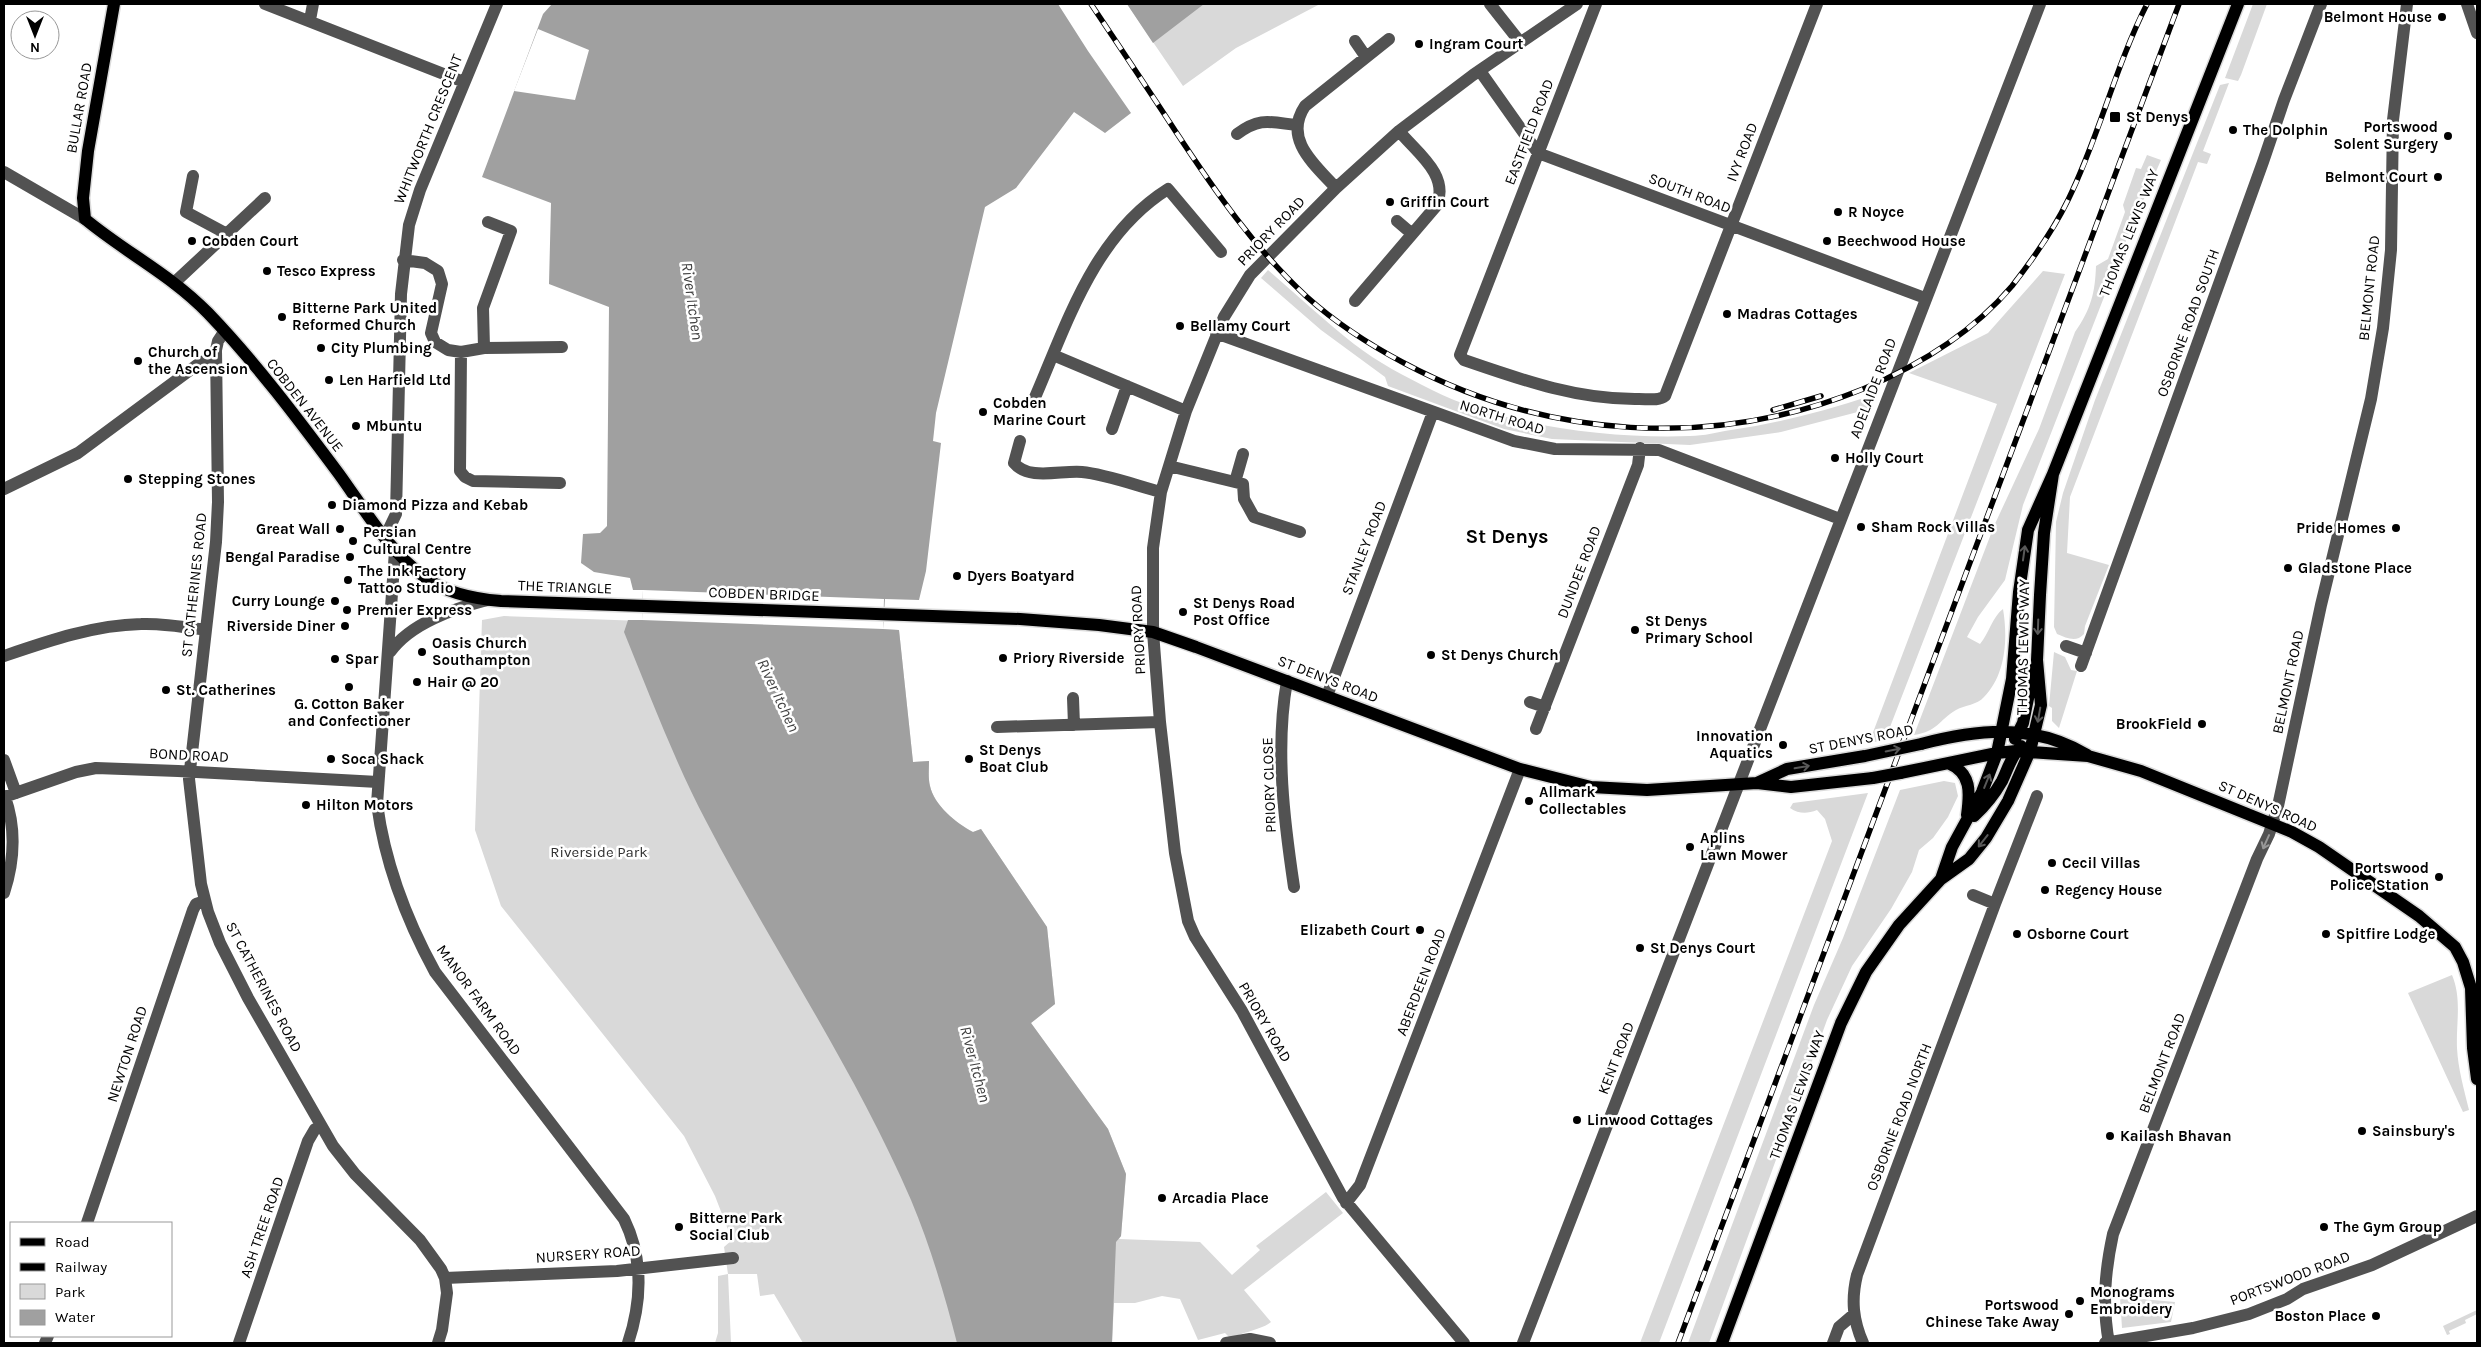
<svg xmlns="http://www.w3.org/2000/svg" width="2481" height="1347" viewBox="0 0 2481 1347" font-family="Karla,sans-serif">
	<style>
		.green { fill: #d9d9d9 }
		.water { fill: #a0a0a0 }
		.pier { fill: #fff }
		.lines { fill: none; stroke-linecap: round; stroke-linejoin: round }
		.major-casing { stroke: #dbdbdb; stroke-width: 15 }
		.minor { stroke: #525252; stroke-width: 12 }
		.major { stroke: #000; stroke-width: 12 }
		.rail-casing { stroke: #000; stroke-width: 5.5 }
		.rail { stroke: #fff; stroke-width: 4; stroke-dasharray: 11; stroke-linecap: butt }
		.major-bridge-casing { stroke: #dbdbdb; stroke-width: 15; stroke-linecap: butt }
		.major-bridge { stroke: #000; stroke-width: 12 }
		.oneway { stroke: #595959 }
		.oneway2 { stroke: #979797 }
		.poi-dot { fill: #000; stroke: #fff; stroke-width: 2 }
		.labels { text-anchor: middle; stroke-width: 5; stroke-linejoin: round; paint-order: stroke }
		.poi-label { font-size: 15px; font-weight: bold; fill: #000; stroke: #fff; text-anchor: start }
		.street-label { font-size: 15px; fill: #000; stroke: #fff }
		.park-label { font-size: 15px; fill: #303030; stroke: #fff }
		.water-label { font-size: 16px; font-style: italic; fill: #414141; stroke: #fff }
		.district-label { font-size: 20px; font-weight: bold; fill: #000; stroke: #fff }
	</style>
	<rect width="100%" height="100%" fill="#fff"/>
	<path class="green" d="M1127,4H1320L1236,48L1183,86Z
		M2253,4H2267L2241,75L2238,81L2225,78Z
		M2229,83L2203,151L2211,154L2207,164L2198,162L2070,497L2067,553L2109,565L2085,626L2084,634C2076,643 2067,638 2057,634L2054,627L2056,522L2063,493L2095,400L2220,85Z
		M2147,155L2161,160L2129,233L2023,505L2005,580L1978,617L1967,637L1980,644C1989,633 1993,616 2003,609C2008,638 2006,675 1984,697C1977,705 1965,705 1956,710C1938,721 1938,731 1914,735L1994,526L2039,429L2075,332C2091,309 2095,293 2096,266L2108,259L2125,212L2123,205L2136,168L2141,169Z
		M1268,270C1297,295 1325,321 1354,344C1377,362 1406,377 1432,390C1503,426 1611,439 1690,436C1704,436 1718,432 1731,430C1779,423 1825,411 1870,396L1873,408L1781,432L1690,445L1552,439L1504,429L1388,386L1385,377L1321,330L1261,278Z
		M2043,271L2065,274L1885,740L1869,743L1997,404L1909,373L1988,333Z
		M504,616L899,630L913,762L929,761C929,769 928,778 930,786C934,805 956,823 973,832L981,829L1047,927L1055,1004L1031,1023L1108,1129L1126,1174L1121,1236L1119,1239L1200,1242L1232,1275L1260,1250L1256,1246L1326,1192L1343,1213L1244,1290L1271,1322C1263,1329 1241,1333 1230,1338L1225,1333L1198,1340L1180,1299L1162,1296L1135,1303H1114L1112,1343H803L774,1294L760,1296L757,1274H728L731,1343H715L718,1333V1276L728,1274L724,1247L732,1240L715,1196L684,1136L501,906L475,830L482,620Z
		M2054,652L2065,657L2071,670L2077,671L2059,728L2052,721V708L2049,706Z
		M1944,781L1955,783L1958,796L1948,817L1933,838L1919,850L1912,872L1891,909L1852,966L1827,1020L1709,1343H1688L1814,1005L1843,938L1900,790Z
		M1868,793L1659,1343H1640L1832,841L1825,819L1817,810C1807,814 1799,814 1790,808L1793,803Z
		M2452,975C2462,999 2456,1022 2457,1048C2458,1069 2464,1089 2469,1110L2463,1112L2408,993Z
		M2120,1297L2175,1302L2171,1322L2122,1328Z
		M2477,1310V1314L2465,1320L2466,1323L2449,1331L2450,1334L2447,1335L2443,1326Z"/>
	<path class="water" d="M552,4H1058L1088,51L1131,113L1105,133L1074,112L1016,188L985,207L936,413L933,441L941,443L926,571L919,600L885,599L883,629L899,630L913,762L929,761C929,769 928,778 930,786C934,805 956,823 973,832L981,829L1047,927L1055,1004L1031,1023L1108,1129L1126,1174L1121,1236L1116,1242L1112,1343H957C945,1296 930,1245 911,1200C854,1068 772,948 706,821C674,760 650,696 624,632L628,620H642L643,590H633L630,578L594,572L581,563L583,534L600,533L607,526L609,307L549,284L551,203L482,177L543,14Z
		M1127,4H1204L1153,43Z"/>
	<path class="pier" d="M538,29L589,50L575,100L514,91Z
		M643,590L884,599L883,629L642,620Z"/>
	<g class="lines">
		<defs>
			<path id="major" d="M114,4L88,151L83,198L85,219C126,253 170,274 208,313C256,363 298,419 339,474C365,510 389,552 426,578C446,593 476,599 501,601L1020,619L1099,625L1153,632L1196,647L1520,769L1591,787L1647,790L1757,783L1791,787L1873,778
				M2015,739L2023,723L2034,669
				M1921,744C1979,729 2034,723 2087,755
				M1948,763C1972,773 1970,793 1967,815
				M1900,773L1997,753L2016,751L2088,756L2141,771L2292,832L2319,847L2419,916L2455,947L2463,962L2471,988L2473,1048L2477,1079
				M1757,783L1787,769L1865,756
				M1974,816C1985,806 1994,795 2002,781C2008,769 2011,756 2021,746
				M1941,879L1952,847L1982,792L1997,753L2012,679L2019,592L2028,530L2053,474L2238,4
				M1722,1343L1841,1023L1866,972L1899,925L1941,879L1969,859L1986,838L2008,801L2030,751L2041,705L2037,660L2040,595L2044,533L2053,474"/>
		</defs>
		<use href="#major" class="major-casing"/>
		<path class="minor" d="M265,4L464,82
			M1490,4L1520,42
			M1596,4L1460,355L1464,360C1522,380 1578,400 1639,399C1648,399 1659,401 1665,396L1817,4
			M2467,4L2477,33
			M310,20L313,4
			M1355,41L1366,57
			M1480,71L1538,153L1925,298
			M1237,134C1260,117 1270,122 1296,125
			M4,172L85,219
			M193,176L186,212L227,234
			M1336,188C1314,164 1283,139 1305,106L1389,39
			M1397,221L1411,233
			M403,260L425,263L438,271L442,284L431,333L435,342L448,350L461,352L484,348L562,347
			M174,283L265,198
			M1355,301L1437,205C1449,174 1417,153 1399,131
			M224,332L218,341L216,350L218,502L216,542L189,779L201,884L208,912L220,943L248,998L333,1146L355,1174L420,1240L441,1269L445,1278L447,1293L442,1330L438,1343
			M1216,333L1514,441L1555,449L1659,450L1840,519
			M484,348L483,308L511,231L488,222
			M461,352L460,471L465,477L473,481L560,483
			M1053,355L1186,411
			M1033,402C1067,324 1093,236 1168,189L1221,252
			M1112,429L1127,386
			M1020,441L1014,463C1029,481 1061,470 1082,472C1105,474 1138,486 1161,492
			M1169,466L1243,484L1244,499L1254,517L1300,532
			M1235,482L1243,454
			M4,489L78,453L201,362L216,358
			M385,537L396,514L401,294L409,225L420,190L497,4
			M395,551L377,804C385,864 406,919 435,972L624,1219C644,1260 642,1301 628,1343
			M2066,646L2086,653
			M390,652C411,623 453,609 487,600
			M4,656C48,641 94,625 141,624C163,623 185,627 206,630
			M2081,666L2263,162L2284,100L2321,4
			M1287,681C1275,748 1284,820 1294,887
			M1327,696L1433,412
			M1073,698L1074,725
			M1530,702L1545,707
			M997,727L1160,722
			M1536,729L1638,465L1640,448
			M4,760L16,793
			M4,797L76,772L96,768L178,771L378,782
			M4,893C14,862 16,828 5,797
			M1973,895L1995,904
			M1346,1203L1360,1185L1520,769
			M87,1223L193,910L196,904L205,901
			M445,1278L617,1271L733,1258
			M45,1343L48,1336
			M239,1343L308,1141L315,1129L321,1126
			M1226,1343L1250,1339L1270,1343
			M1464,1343L1343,1198L1242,1011L1195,937L1188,921L1175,853L1160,722L1153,632V548L1161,492L1186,411L1224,317L1250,275L1336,188L1399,131L1473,75L1577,4
			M1523,1343L2040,4
			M1833,1343L1839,1327L1853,1315
			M1863,1343C1853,1320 1851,1300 1857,1275L1995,904L2037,796
			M2105,1343L2193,1328L2249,1314L2287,1299L2303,1289L2372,1265L2477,1216
			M2109,1343C2102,1305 2105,1271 2113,1234L2257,859L2269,834L2278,806L2321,605L2371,399L2383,328L2391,250L2393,120L2407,4"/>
		<use href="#major" class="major"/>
		<defs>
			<path id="rail" d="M1091,4C1119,46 1148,89 1176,132C1215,191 1255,249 1307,297C1336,323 1370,345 1404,363C1546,439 1713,450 1863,389C1918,366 1973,332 2012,286C2033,259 2053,231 2068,200C2099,137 2115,67 2147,4
				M1773,410L1821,396
				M1678,1343L2179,4"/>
		</defs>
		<use href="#rail" class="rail-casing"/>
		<use href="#rail" class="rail"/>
		<defs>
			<path id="major-bridge" d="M1865,756L1921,744
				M1873,778L1900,773"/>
		</defs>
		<use href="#major-bridge" class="major-bridge-casing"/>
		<use href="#major-bridge" class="major-bridge"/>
	</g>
	<defs><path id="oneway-shaft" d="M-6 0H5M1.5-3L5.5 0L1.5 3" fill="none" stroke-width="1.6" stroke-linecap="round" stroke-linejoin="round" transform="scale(1.25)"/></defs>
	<g class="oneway">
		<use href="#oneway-shaft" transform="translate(2024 553) rotate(-82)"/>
		<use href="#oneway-shaft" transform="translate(2038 627) rotate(92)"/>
		<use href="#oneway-shaft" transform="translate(2039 715) rotate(100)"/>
		<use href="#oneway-shaft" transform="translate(1893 750) rotate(-11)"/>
		<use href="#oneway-shaft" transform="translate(1802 767) rotate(-10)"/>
		<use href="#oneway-shaft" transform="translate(1987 781) rotate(-68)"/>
		<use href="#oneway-shaft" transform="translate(1983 841) rotate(128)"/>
	</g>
	<use class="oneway2" href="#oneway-shaft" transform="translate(2266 842) rotate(114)"/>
	<g class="poi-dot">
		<circle cx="2442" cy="17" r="5"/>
		<circle cx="1419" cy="44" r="5"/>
		<rect x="2109" y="111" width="12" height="12" rx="2.5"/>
		<circle cx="2233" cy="130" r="5"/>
		<circle cx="2448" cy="136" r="5"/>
		<circle cx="2438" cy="177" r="5"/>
		<circle cx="1390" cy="202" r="5"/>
		<circle cx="1838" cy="212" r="5"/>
		<circle cx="192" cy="241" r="5"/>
		<circle cx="1827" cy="241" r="5"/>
		<circle cx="267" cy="271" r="5"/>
		<circle cx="1727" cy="314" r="5"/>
		<circle cx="282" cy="317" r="5"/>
		<circle cx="1180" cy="326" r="5"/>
		<circle cx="321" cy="348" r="5"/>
		<circle cx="138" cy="361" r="5"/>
		<circle cx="329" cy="380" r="5"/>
		<circle cx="983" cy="412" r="5"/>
		<circle cx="356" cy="426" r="5"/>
		<circle cx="1835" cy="458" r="5"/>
		<circle cx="128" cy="479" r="5"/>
		<circle cx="332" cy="505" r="5"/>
		<circle cx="1861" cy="527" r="5"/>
		<circle cx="2396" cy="528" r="5"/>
		<circle cx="340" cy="529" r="5"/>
		<circle cx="353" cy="541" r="5"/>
		<circle cx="350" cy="557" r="5"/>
		<circle cx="2288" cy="568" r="5"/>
		<circle cx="957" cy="576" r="5"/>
		<circle cx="348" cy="580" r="5"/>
		<circle cx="335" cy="601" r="5"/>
		<circle cx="347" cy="610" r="5"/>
		<circle cx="1183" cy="612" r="5"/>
		<circle cx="345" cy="626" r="5"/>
		<circle cx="1635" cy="630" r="5"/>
		<circle cx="422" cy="652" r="5"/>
		<circle cx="1431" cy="655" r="5"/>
		<circle cx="1003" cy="658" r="5"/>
		<circle cx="335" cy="659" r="5"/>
		<circle cx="417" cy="682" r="5"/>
		<circle cx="349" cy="687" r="5"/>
		<circle cx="166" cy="690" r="5"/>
		<circle cx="2202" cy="724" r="5"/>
		<circle cx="1783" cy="745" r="5"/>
		<circle cx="331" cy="759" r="5"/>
		<circle cx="969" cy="759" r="5"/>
		<circle cx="1529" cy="801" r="5"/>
		<circle cx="306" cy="805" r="5"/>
		<circle cx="1690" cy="847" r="5"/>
		<circle cx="2052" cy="863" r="5"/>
		<circle cx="2439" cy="877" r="5"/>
		<circle cx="2045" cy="890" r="5"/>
		<circle cx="1420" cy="930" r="5"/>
		<circle cx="2017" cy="934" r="5"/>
		<circle cx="2326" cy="934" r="5"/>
		<circle cx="1640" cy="948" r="5"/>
		<circle cx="1577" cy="1120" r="5"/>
		<circle cx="2362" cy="1131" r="5"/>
		<circle cx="2110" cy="1136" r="5"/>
		<circle cx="1162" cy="1198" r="5"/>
		<circle cx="679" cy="1227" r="5"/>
		<circle cx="2324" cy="1227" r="5"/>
		<circle cx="2080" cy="1301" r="5"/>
		<circle cx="2069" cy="1314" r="5"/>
		<circle cx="2376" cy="1316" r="5"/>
	</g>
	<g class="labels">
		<g class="poi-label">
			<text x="2432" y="22" text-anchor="end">Belmont House</text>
			<text x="1429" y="49">Ingram Court</text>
			<text x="2126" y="122">St Denys</text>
			<text x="2438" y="132" text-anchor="end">Portswood<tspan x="2438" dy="17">Solent Surgery</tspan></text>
			<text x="2243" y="135">The Dolphin</text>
			<text x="2428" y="182" text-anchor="end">Belmont Court</text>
			<text x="1400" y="207">Griffin Court</text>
			<text x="1848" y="217">R Noyce</text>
			<text x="202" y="246">Cobden Court</text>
			<text x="1837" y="246">Beechwood House</text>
			<text x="277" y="276">Tesco Express</text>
			<text x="292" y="313">Bitterne Park United<tspan x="292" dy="17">Reformed Church</tspan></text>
			<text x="1737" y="319">Madras Cottages</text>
			<text x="1190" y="331">Bellamy Court</text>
			<text x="331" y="353">City Plumbing</text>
			<text x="148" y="357">Church of<tspan x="148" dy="17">the Ascension</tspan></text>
			<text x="339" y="385">Len Harfield Ltd</text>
			<text x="993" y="408">Cobden<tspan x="993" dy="17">Marine Court</tspan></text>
			<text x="366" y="431">Mbuntu</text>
			<text x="1845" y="463">Holly Court</text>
			<text x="138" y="484">Stepping Stones</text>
			<text x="342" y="510">Diamond Pizza and Kebab</text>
			<text x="1871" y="532">Sham Rock Villas</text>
			<text x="2386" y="533" text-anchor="end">Pride Homes</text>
			<text x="330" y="534" text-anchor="end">Great Wall</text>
			<text x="363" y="537">Persian<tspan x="363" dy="17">Cultural Centre</tspan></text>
			<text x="340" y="562" text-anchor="end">Bengal Paradise</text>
			<text x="2298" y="573">Gladstone Place</text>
			<text x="358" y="576">The Ink Factory<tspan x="358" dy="17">Tattoo Studio</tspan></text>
			<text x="967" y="581">Dyers Boatyard</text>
			<text x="325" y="606" text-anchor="end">Curry Lounge</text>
			<text x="1193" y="608">St Denys Road<tspan x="1193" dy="17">Post Office</tspan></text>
			<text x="357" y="615">Premier Express</text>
			<text x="1645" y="626">St Denys<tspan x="1645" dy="17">Primary School</tspan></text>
			<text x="335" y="631" text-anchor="end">Riverside Diner</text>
			<text x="432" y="648">Oasis Church<tspan x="432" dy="17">Southampton</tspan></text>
			<text x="1441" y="660">St Denys Church</text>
			<text x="1013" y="663">Priory Riverside</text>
			<text x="345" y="664">Spar</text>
			<text x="427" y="687">Hair @ 20</text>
			<text x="176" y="695">St. Catherines</text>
			<text x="349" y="709" text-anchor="middle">G. Cotton Baker<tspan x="349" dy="17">and Confectioner</tspan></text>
			<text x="2192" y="729" text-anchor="end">BrookField</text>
			<text x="1773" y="741" text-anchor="end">Innovation<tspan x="1773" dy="17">Aquatics</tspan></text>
			<text x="979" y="755">St Denys<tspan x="979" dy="17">Boat Club</tspan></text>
			<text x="341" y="764">Soca Shack</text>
			<text x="1539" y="797">Allmark<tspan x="1539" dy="17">Collectables</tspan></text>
			<text x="316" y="810">Hilton Motors</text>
			<text x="1700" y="843">Aplins<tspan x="1700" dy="17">Lawn Mower</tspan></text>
			<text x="2062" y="868">Cecil Villas</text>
			<text x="2429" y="873" text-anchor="end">Portswood<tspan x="2429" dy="17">Police Station</tspan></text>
			<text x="2055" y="895">Regency House</text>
			<text x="1410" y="935" text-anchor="end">Elizabeth Court</text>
			<text x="2027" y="939">Osborne Court</text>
			<text x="2336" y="939">Spitfire Lodge</text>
			<text x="1650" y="953">St Denys Court</text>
			<text x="1587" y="1125">Linwood Cottages</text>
			<text x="2372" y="1136">Sainsbury's</text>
			<text x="2120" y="1141">Kailash Bhavan</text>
			<text x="1172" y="1203">Arcadia Place</text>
			<text x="689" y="1223">Bitterne Park<tspan x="689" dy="17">Social Club</tspan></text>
			<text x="2334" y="1232">The Gym Group</text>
			<text x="2090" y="1297">Monograms<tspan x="2090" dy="17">Embroidery</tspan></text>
			<text x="2059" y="1310" text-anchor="end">Portswood<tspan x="2059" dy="17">Chinese Take Away</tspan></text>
			<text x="2366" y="1321" text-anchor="end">Boston Place</text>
		</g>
		<g class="street-label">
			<text transform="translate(79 108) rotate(-80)" y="5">BULLAR ROAD</text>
			<text transform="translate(428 129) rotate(-68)" y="5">WHITWORTH CRESCENT</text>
			<text transform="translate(1529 132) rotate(-69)" y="5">EASTFIELD ROAD</text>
			<text transform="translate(1742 152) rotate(-69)" y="5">IVY ROAD</text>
			<text transform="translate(1690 193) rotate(21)" y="5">SOUTH ROAD</text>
			<text transform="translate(1271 231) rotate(-46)" y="5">PRIORY ROAD</text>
			<text transform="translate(2129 233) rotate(-68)" y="5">THOMAS LEWIS WAY</text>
			<text transform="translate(2369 288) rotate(-84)" y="5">BELMONT ROAD</text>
			<text transform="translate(2188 323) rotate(-70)" y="5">OSBORNE ROAD SOUTH</text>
			<text transform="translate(1873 388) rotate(-69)" y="5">ADELAIDE ROAD</text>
			<text transform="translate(305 405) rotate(52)" y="5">COBDEN AVENUE</text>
			<text transform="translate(1502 417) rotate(17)" y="5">NORTH ROAD</text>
			<text transform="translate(1364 548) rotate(-69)" y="5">STANLEY ROAD</text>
			<text transform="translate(1579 572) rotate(-69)" y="5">DUNDEE ROAD</text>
			<text transform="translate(194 585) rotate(-84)" y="5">ST CATHERINES ROAD</text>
			<text transform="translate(565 587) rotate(2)" y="5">THE TRIANGLE</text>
			<text transform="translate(764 594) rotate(2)" y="5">COBDEN BRIDGE</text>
			<text transform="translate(1138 630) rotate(-93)" y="5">PRIORY ROAD</text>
			<text transform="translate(2023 647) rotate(-89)" y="5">THOMAS LEWIS WAY</text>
			<text transform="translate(1328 679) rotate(21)" y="5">ST DENYS ROAD</text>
			<text transform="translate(2288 682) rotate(-78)" y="5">BELMONT ROAD</text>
			<text transform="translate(1861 739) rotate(-11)" y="5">ST DENYS ROAD</text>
			<text transform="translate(189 755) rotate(3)" y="5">BOND ROAD</text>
			<text transform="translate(1269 785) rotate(-92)" y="5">PRIORY CLOSE</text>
			<text transform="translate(2268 806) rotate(24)" y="5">ST DENYS ROAD</text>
			<text transform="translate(1421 982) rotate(-69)" y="5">ABERDEEN ROAD</text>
			<text transform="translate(264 987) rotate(62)" y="5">ST CATHERINES ROAD</text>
			<text transform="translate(479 1000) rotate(54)" y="5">MANOR FARM ROAD</text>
			<text transform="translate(1265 1022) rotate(60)" y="5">PRIORY ROAD</text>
			<text transform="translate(127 1054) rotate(-72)" y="5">NEWTON ROAD</text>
			<text transform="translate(1616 1058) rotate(-69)" y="5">KENT ROAD</text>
			<text transform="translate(2162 1063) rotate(-69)" y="5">BELMONT ROAD</text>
			<text transform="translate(1797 1095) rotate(-70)" y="5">THOMAS LEWIS WAY</text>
			<text transform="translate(1899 1117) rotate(-69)" y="5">OSBORNE ROAD NORTH</text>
			<text transform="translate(262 1227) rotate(-71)" y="5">ASH TREE ROAD</text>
			<text transform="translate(588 1254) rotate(-4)" y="5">NURSERY ROAD</text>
			<text transform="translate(2290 1278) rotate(-21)" y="5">PORTSWOOD ROAD</text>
		</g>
		<g class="park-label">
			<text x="599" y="857">Riverside Park</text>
		</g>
		<g class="water-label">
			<text transform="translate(693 301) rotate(82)" y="6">River Itchen</text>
			<text transform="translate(779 695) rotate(65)" y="6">River Itchen</text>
			<text transform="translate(976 1064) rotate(75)" y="6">River Itchen</text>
		</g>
		<g class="district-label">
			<text x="1507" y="543">St Denys</text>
		</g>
	</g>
	<rect width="2481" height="1347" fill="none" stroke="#000000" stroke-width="10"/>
	<rect x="10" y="1222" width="162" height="115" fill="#ffffff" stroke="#999999"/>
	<rect x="20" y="1238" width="25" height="8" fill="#000000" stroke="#999999"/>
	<text x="55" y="1247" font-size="15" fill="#000000">Road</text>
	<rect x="20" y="1263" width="25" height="8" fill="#000000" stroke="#999999"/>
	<text x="55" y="1272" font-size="15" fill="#000000">Railway</text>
	<rect x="20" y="1284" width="25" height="15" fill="#d9d9d9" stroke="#999999"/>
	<text x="55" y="1297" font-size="15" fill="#000000">Park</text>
	<rect x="20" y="1310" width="25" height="15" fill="#a0a0a0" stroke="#999999"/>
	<text x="55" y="1322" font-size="15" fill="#000000">Water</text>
	<g transform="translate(35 35) rotate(180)"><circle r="24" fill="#ffffff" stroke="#999999"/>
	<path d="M0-4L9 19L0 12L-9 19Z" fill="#000000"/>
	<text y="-8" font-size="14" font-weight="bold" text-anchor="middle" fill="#000000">N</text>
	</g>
</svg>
